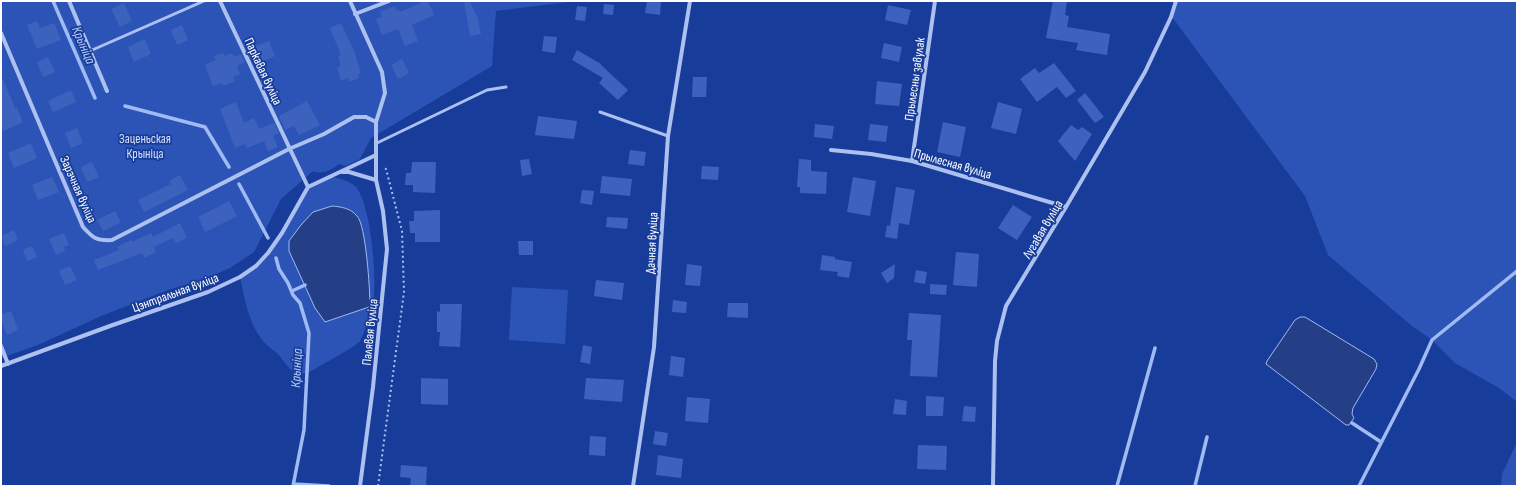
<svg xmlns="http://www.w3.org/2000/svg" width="1518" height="487" viewBox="0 0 1518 487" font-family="'Sofia Sans Condensed',sans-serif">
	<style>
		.green { fill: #2c54b7 }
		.water { fill: #243f86; stroke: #a0baf3 }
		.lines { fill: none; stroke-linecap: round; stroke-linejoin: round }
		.stream { stroke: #a0baf3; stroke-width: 3.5 }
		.building { fill: #3d62be }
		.path { stroke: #adc1f1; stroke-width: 2; stroke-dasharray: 2 3; stroke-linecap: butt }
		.lane { stroke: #adc1f1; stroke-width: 3 }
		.street { stroke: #adc1f1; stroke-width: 4 }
		.labels { text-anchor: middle; stroke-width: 3.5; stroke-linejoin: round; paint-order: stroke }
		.street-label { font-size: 13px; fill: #fff; stroke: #183c99 }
		.park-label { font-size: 13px; fill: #d5e0fc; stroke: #183c99 }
		.water-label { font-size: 14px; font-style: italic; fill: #baccf8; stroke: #183c99 }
	</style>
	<rect width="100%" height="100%" fill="#183c99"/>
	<path class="green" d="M1,1H576L496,11L492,66L371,138L360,159L346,166L339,164C331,170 323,175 313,171L281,199L254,252L230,268L204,279L168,290L101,316L38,345L1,358Z
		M1176,1H1517V402L1499,388L1455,363L1432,340L1412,326L1328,255L1305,196L1172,17Z
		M328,176C337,178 349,180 356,187C372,207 378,285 372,310C369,318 364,334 360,341C357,346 316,368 308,373C290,375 289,367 279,355C274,350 267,346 263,341C248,322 245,300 240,277L268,253L308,187Z
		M512,287L568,290L565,344L509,340Z
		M1517,442V486H1501L1502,474Z"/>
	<path class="water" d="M332,206C342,207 350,208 357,216C366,225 370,290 370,305L369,307L325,322L315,308L289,251V241L301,225L313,212Z
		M1300,317H1305L1374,359L1377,364L1376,369L1353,408L1352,414L1354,418L1349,425H1346L1266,364L1267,361L1295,320Z"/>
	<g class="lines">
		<path class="stream" d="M53,1L95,98
			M125,106L205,127L229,167
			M239,184L268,238
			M276,258L279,269L288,283L293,295L300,303L309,333L304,430L293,486
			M292,291L305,285
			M1352,423L1381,442
			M294,484L329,486
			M1117,486L1155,348
			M1195,486L1207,437
			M1359,486L1419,369L1432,340L1517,271"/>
	</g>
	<path class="building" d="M425,1H428L434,15L412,25L418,41L405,46L398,29L382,35L376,19L382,17L380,12L395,6L396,11L399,10L400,12Z
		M464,1H470L476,15H477L481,34L470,36Z
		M647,1H661L660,15L645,13Z
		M1053,1H1067L1065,15L1069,16L1067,27L1110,34L1107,55L1076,50L1078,43L1046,38Z
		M124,3L132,21L120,27L111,9Z
		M604,4L614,5L613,15L603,14Z
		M888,5L911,10L907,25L885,20Z
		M577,6L587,7L585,21L575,20Z
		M37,21L40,28L54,23L61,40L37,49L27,25Z
		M341,23L354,51L361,73L358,75L359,78L349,82L348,78L341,81L337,68L341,66L338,57L341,55L330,28Z
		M182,25L188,40L177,45L171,30Z
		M544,36L557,37L555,53L542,51Z
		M145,39L151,54L134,62L128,47Z
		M269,41L275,56L258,63L256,58L252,60L248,51L252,49L251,48Z
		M884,43L902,47L899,62L881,58Z
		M577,50L601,64V65L628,90L618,100L599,83L603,78L572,60Z
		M223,53L225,56L232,53L234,57L241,54L245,62L237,66L240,74L233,77L235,81L223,86L222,83L213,86L205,65L216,60L214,56Z
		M48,57L55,72L43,77L37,62Z
		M402,59L409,73L398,79L391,65Z
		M1054,63L1076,91L1066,98L1057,87L1037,102L1020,79L1035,68L1039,73Z
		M1,75L15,108H17L23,122L1,132Z
		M693,77H707L706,97H692Z
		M877,81L902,84L899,106L875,104Z
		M71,90L76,102L53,112L48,101Z
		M1085,93L1104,117L1095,123L1077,100Z
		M307,101L320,125L299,135L294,126L285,130L279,116Z
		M236,102L244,123L254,118L259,129L274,123L279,133L273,136L278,147L268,151L264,141L247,148L245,144L235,148L220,109Z
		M998,102L1022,109L1016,134L991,128Z
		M538,116L577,121L574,139L535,135Z
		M943,122L966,127L960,157L937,152Z
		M815,124L834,126L832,139L814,137Z
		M870,124L888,126L886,142L868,140Z
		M1071,125L1078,130L1082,127L1092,134L1075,161L1058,141Z
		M77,128L83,143L71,148L65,133Z
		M31,143L37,158L14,168L8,153Z
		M630,150L646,152L644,166L628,164Z
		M529,159L532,174L522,176L520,160Z
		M799,159L811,160V171L827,172L826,194L800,193V187H797Z
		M92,162L99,177L87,182L81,167Z
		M412,162H436L435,193L413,192V185H405L406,173H411Z
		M702,166L719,167L718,180L701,179Z
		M180,175L188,190L144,212L138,200L171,184L169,181Z
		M602,176L632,179L630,196L600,193Z
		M52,177L59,192L38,200L32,185Z
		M853,177L876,181L870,216L847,212Z
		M896,187L915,190L909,225L899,223L897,239L885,237L887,225L890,226Z
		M582,190L594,191L592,205L580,203Z
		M229,201L237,216L205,232L198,217Z
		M1013,205L1032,217L1017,240L998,228Z
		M440,210V242H415V233H410L409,221H414V211Z
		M115,211L121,222L103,231L97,220Z
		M607,217L628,218L627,229L606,227Z
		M180,223L187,238L176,243L173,238L154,247L156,252L144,258L142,253L98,270L94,260L119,250L117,247L131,240L132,242L151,233L153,237Z
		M14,230L18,240L5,246L1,236Z
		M64,233L69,245L64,247L65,251L56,255L49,239Z
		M518,241H533V255H519Z
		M32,246L37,257L27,261L23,250Z
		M956,252L979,254L977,287L953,285Z
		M822,255L835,257V259L852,262L849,278L837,276L838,272L820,270Z
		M687,264L702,266L700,286L685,285Z
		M895,264L894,278L887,283L881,273Z
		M70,266L77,280L65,285L59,270Z
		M916,270L927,272L925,284L914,282Z
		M596,280L624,283L622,300L594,296Z
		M930,284L947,285L946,295L930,294Z
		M673,300L687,302L686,313L672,312Z
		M728,303H748V318L727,317Z
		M440,304H462L460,347L439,346L440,332H437V311L440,312Z
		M11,311L18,330L7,335L1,321V315Z
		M909,313L941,315L937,377L910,376L912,340H907Z
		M583,345L592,347L590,364L580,362Z
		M671,356L685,358L683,377L669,375Z
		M421,378L448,379V405L421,404Z
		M586,378L624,380L622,402L584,399Z
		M926,396L944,397L943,416H926Z
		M687,397L710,399L708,423L685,421Z
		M895,399L907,401L906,415L893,414Z
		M964,406L976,407L975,422L962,421Z
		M655,431L668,433L666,446L653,444Z
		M590,436L606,437L605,456L589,455Z
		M918,445L947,446L946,470L917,469Z
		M658,455L683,459L681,478L656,475Z
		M401,465L427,467L426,486H410L411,478L400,477Z"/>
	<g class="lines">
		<path class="path" d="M378,486L404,292L402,231L386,169L383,167"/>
		<path class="lane" d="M90,51L204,1
			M600,112L668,136
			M377,143L487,90L506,87"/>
		<path class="street" d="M69,1L107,91
			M220,1L308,187
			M350,1L382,72L385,93L376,122V180L383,211L387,249L373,387L360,486
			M355,14L389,1
			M1,33L83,227C93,238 96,241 112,240L289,149L324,134L354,117H366L376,122
			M831,150L871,154L912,161L1066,207
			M912,161L935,1
			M342,172H349L376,180
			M1,346L8,364
			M1,366L110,326L208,292L240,277L256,266L268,253L282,233L308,187L376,155
			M633,486L654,347L668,136L690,1
			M993,486L995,361L997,341L1006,306L1066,207L1145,72L1171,17L1176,1"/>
	</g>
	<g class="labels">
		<g class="street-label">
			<text transform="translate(264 71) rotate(65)" y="5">Паркавая вуліца</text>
			<text transform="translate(914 79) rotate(-82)" y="5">Прылесны завулак</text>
			<text transform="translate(953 163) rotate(16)" y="5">Прылесная вуліца</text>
			<text transform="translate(79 189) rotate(66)" y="5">Зарэчная вуліца</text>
			<text transform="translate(1042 229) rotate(-59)" y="5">Лугавая вуліца</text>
			<text transform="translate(651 243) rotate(-87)" y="5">Дачная вуліца</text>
			<text transform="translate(175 292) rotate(-20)" y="5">Цэнтральная вуліца</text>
			<text transform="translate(369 332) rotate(-84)" y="5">Палявая вуліца</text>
		</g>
		<g class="park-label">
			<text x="145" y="143">Заценьская<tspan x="145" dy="15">Крыніца</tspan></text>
		</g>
		<g class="water-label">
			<text transform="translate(84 45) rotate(67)" y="5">Крыніца</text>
			<text transform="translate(296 368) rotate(-87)" y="5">Крыніца</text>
		</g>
	</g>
	<rect width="1518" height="487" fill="none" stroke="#ffffff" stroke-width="4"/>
</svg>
